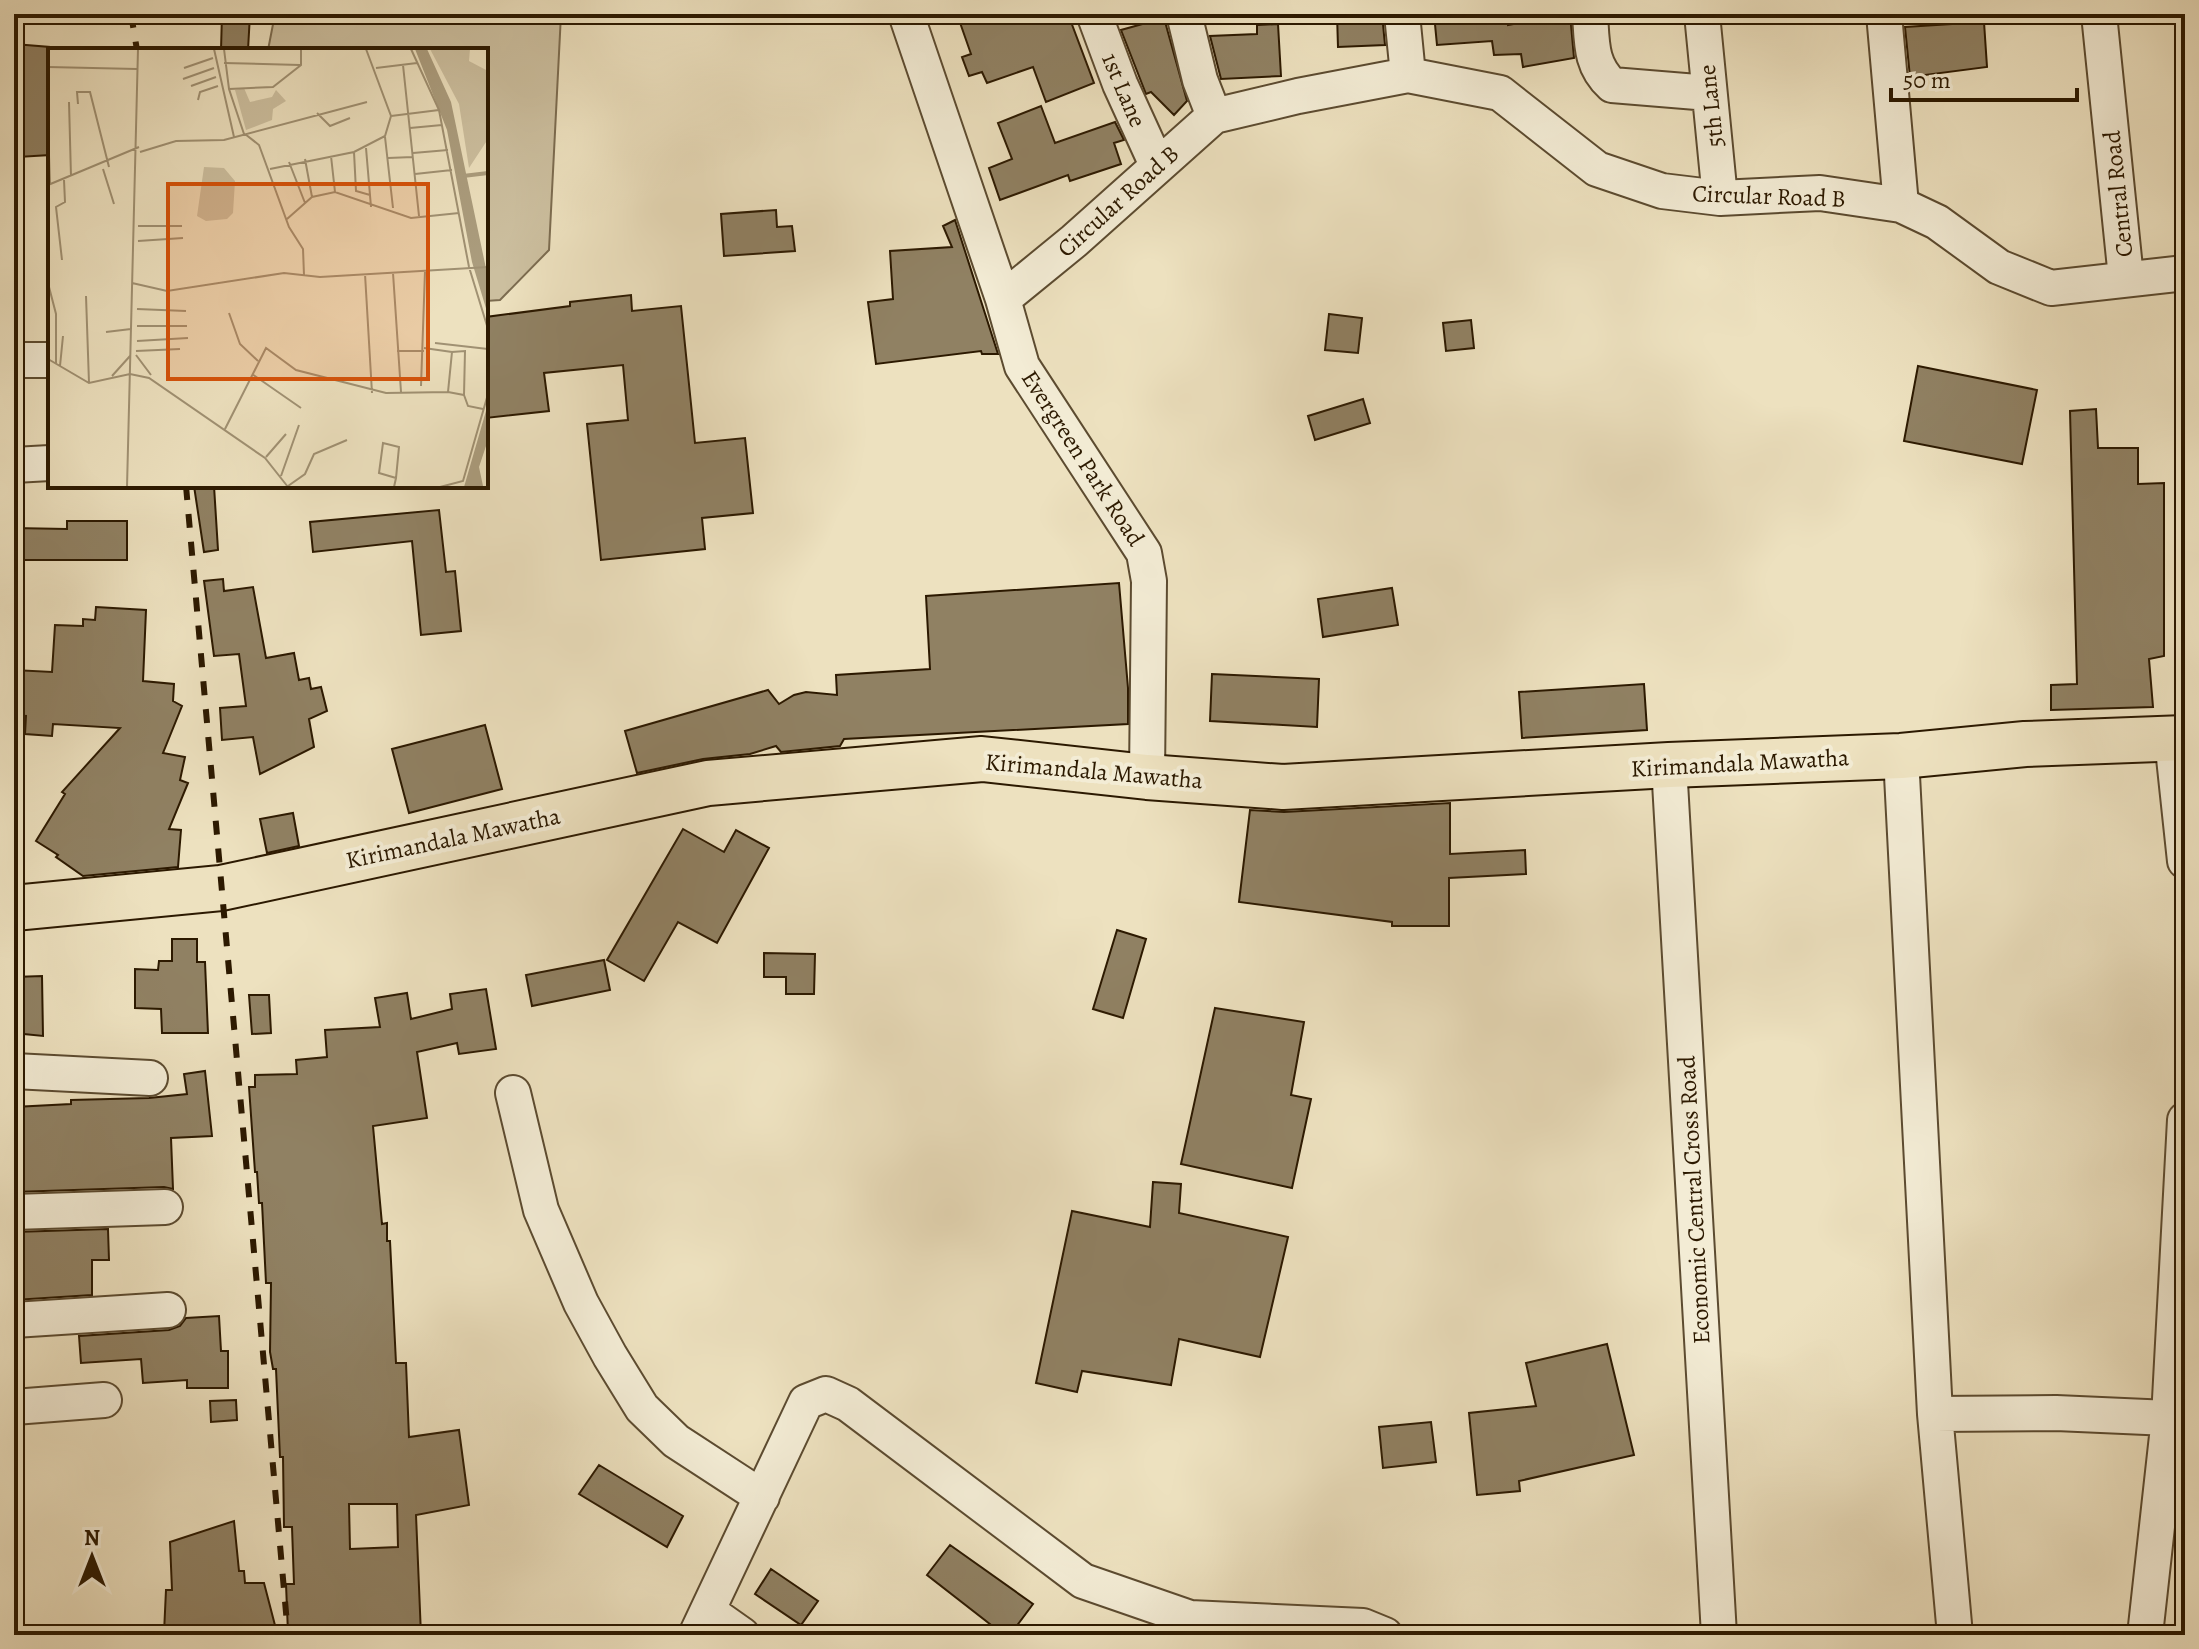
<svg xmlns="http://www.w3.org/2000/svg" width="2199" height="1649" viewBox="0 0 2199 1649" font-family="Alegreya,serif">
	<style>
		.green { fill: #ccbf9f; stroke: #7c6c50; stroke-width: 2 }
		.building { fill: #908163; stroke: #2c1900; stroke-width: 2; fill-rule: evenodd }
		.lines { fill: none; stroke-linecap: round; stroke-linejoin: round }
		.minor-casing { stroke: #5c4b30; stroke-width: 38 }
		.major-casing { stroke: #2c1900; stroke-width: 48 }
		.minor { stroke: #f3ecd5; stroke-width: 34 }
		.major { stroke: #ede1bf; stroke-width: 44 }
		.rail { stroke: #2c1900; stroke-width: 6; stroke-dasharray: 14 14; stroke-linecap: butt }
		.labels { text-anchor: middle; stroke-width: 8; stroke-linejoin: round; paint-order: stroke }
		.street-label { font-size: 24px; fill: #2c1900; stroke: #f3ecd5 }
		.inset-river { fill: none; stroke: #ab9d7e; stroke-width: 4 }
		.inset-road { fill: none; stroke: #a09173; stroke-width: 2 }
		.view { fill: #d5530b; fill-opacity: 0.15; stroke: #d5530b; stroke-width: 4 }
		.inset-edge { fill: none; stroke: #2c1900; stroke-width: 4 }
	</style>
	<rect width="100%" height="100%" fill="#ede1bf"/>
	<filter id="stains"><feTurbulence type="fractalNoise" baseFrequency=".0025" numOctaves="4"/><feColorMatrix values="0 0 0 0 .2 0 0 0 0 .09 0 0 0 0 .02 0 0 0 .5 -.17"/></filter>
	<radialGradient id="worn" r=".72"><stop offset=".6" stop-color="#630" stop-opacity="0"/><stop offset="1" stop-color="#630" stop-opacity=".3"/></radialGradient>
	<path class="green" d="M275,14H561L549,250L500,300L486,301V50H268Z"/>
	<path class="building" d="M222,14H250L248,50H221Z
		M957,14H1068L1094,83L1046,102L1033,67L987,83L982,72L969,76L962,57L971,54Z
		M1337,14H1382L1385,45L1338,47Z
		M1434,14H1507L1508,25L1570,14L1574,58L1523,67L1521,54L1494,55L1492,41L1437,45Z
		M1164,18L1187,101L1174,115L1151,92L1146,94L1121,30Z
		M1984,22L1987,67L1910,77L1905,27Z
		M1278,24L1281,76L1221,79L1210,36L1257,34V25Z
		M14,44L50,47V155L18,157L14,108Z
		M1041,106L1055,143L1115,122L1124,140L1114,143L1121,164L1070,181L1068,175L1000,200L989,168L1012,159L998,123Z
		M776,210L777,227L792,226L795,251L724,256L721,214Z
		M955,220L998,354H982L981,351L876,364L868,302L893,299L890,251L952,247L943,226Z
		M631,295L632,311L681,306L695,443L745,438L753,513L702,518L705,549L601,560L587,424L628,420L623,365L544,373L549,411L486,418V317L570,306V302Z
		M1329,314L1362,318L1358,353L1325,350Z
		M1471,320L1474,348L1446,351L1443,323Z
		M1918,366L2037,390L2022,464L1904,441Z
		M1363,399L1370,423L1315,440L1308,416Z
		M2096,409L2098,448H2138V484L2164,483V656L2149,659L2153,707L2051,710V685L2077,684L2070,411Z
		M194,486H214L218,550L204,552Z
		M439,510L446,572L455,571L461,631L421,635L412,541L313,552L310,522Z
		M67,521H127V560H14V528L67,529Z
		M223,579L224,591L253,587L266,658L294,653L299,680L309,678L311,689L321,687L327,711L309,719L314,747L260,774L253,737L222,740L220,708L246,706L239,654L214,656L204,581Z
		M1119,583L1128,688V724L844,739L840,746L781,752L776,746L750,754L703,759L637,773L625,731L768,690L779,704L794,695L806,692L837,695L836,675L930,669L926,596Z
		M1392,588L1398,625L1323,637L1318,599Z
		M96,607L146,610L143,681L174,684L173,701L182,706L163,753L185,757L180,780L188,783L169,829L181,830L178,867L83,876L56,857L58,855L36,841L65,794L62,792L120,728L53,724L52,736L25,734L26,716L14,715V670L52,672L55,625L83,626V619L95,620Z
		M1212,674L1319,679L1317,727L1210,721Z
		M1644,684L1647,730L1522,738L1519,692Z
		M485,725L502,789L409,813L392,749Z
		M1450,803V854L1525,850L1526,874L1449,878V926H1392V922L1239,902L1250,810L1284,812Z
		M293,813L299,846L267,853L260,819Z
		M683,829L724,852L736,830L769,848L717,943L678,922L644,981L607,960Z
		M1117,930L1146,939L1123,1018L1093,1009Z
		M172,939H197V962H205L208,1033H162L161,1009L135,1008V969L158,970L159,961H172Z
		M764,953L815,954L814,994H786V977H764Z
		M604,960L610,990L532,1006L526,975Z
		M42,976L43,1036L14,1033V977Z
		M486,989L496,1049L459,1054L457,1043L417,1052L427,1118L373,1126L382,1224L387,1223V1241H390L396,1363H406L409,1437L459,1430L469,1505L416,1515L421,1635L288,1633L286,1584H294L292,1527H284L283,1457H280L276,1369H273L270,1352L271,1283H266L262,1203H259L257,1172H255L249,1087H255V1075L297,1074L296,1060L327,1057L325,1030L380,1027L375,998L407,993L411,1019L452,1009L450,994ZM349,1504H397L398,1547L350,1549Z
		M249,995H269L271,1033L252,1034Z
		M1215,1008L1304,1022L1291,1095L1311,1099L1292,1188L1181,1164Z
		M205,1071L212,1136L171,1138L173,1189L164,1187L14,1192V1107L71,1104V1100L149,1098L187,1094L184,1074Z
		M1153,1182L1181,1184L1179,1213L1288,1237L1260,1357L1179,1339L1171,1385L1082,1371L1077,1392L1036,1383L1072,1211L1150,1227Z
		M108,1229L109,1260H92V1295L14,1300V1232Z
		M219,1316L221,1351H228V1388H187V1380L143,1383L141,1359L81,1363L79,1336L169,1330L180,1326L186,1318Z
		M1607,1344L1634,1455L1519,1481L1520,1491L1477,1495L1469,1413L1536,1406L1526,1363Z
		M236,1400L237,1420L211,1422L210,1401Z
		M1431,1422L1436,1462L1383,1468L1379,1427Z
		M599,1465L683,1516L667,1547L579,1494Z
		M234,1521L239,1571H244L245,1583H264L277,1633H164L166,1590H172L170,1542Z
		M950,1545L1033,1604L1010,1635H1004L927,1575Z
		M771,1569L818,1601L801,1625L755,1594Z"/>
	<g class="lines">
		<defs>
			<path id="minor" d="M906,14L1003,299L1022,366L1144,553L1149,581L1147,777
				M1094,14L1120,84L1157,165
				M1184,14L1200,80L1214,116
				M1402,14L1408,75
				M1590,14C1592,42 1590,65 1612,85L1709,93
				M1702,14L1720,198
				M1884,14L1901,205
				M2099,14L2126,278
				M1003,299L1074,241L1214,116L1298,96L1408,75L1500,93L1597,169L1662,191L1720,198L1820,193L1901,205L1937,222L1999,267L2051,288L2185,273
				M14,360H50
				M14,465L50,463
				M2172,739L2185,861
				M1901,756L1935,1414L1955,1635
				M1669,765L1719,1635
				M14,1071L150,1078
				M513,1093L541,1210L581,1303L610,1356L642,1408L676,1441L762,1497
				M14,1212L165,1207
				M14,1320L168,1310
				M14,1407L104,1400
				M1935,1414L2056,1413L2169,1418
				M708,1611L742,1635
				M696,1635L806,1402L826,1394L848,1404L1083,1581L1190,1618L1363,1626L1385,1635
				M2145,1635L2169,1418L2185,1120"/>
			<path id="major" d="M14,908L221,888L708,783L982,759L1147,777L1283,787L1669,765L1901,756L2025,744L2185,738"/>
		</defs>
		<use href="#minor" class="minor-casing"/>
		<use href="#major" class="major-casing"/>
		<use href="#minor" class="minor"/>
		<use href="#major" class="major"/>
		<path class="rail" d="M131,14L137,50
			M186,486L288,1635"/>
	</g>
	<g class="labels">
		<g class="street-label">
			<text transform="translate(1124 90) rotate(67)" y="8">1st Lane</text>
			<text transform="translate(1711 106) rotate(-96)" y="8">5th Lane</text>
			<text transform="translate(2118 194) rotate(-96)" y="8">Central Road</text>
			<text transform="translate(1769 196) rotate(2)" y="8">Circular Road B</text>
			<text transform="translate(1118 201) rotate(-42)" y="8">Circular Road B</text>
			<text transform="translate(1083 458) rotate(57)" y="8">Evergreen Park Road</text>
			<text transform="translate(1740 763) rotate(-3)" y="8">Kirimandala Mawatha</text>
			<text transform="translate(1094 771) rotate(5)" y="8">Kirimandala Mawatha</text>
			<text transform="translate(453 838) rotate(-12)" y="8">Kirimandala Mawatha</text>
			<text transform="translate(1694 1200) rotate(-93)" y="8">Economic Central Cross Road</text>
		</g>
	</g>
	<g transform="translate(48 48)">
		<rect width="440" height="440" fill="#ede1bf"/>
		<path d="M382,1H422L421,13L440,23V91L421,120L411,56ZM196,40L202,54L224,49L228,42L238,53L225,61L224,72L198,82L187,42ZM156,119L176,120L187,133L185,165L179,171L158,173L149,168Z" fill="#ccbf9f"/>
		<path d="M367,1H379L403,54L440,230V267L424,214L399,82ZM440,356V392L431,419L435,438L416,439Z" fill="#ab9d7e"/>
		<path class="inset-river" d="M415,128L440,125"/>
		<path class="inset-road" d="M166,1L186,89M176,1L181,41L196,86M363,1L391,62L421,219L440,281M176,15L252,17M355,17L371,168M0,19L89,21M136,20L165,10M328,20L369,15M135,31L166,20M143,38L168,29M181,41L225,39L253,17V1M150,52L152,44L170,38M21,54L23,129M30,56L29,44H42L61,119M269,65L282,78L302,70M343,68L391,62M0,80L2,135M362,80L394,77M197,86L211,97L241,179L255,201L256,227M337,89L345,160M318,100L323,159M92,104L128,93L176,92L319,54M306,104L308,143L322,147M365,105L400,102M283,108L287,144M340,110L365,109M257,111L264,149M241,114L257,155M55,121L66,156M222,121L306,104L337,88L343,68L318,1M367,126L404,122M0,137L91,99M239,171L264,149L287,144L363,170L411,165M90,178H134M90,193L135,190M14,212L8,159L17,154L16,132M345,225L353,344M317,226L324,345M84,235L119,243L236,225L272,229L440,219M1,239L8,266V315M38,248L41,335M89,261L138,263M181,265L192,296L210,313M89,278H139M58,284L83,281M89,293L140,290M387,295L440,301M376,300L404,304M88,303L132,301M349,303H376M88,307L103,327M0,311L41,335L82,326L101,330L217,410L240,439M12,318L15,288M204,326L253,360M64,328L82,308M373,338L377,223M416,347L420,358L435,361M177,381L218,300L248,322L338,345L400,344L404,304L417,303L416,347L400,344M218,409L238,386M233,428L251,377M240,438L257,426L266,406L299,392M79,439L90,1M346,439L348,430L351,399L335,395L331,425L348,430M392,439L415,433L440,346"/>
		<path class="view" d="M120,136H380V331H120Z"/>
		<rect width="440" height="440" class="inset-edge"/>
	</g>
	<rect width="2199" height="1649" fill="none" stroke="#ede1bf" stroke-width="48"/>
	<rect x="16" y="16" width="2167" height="1617" fill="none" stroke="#2c1900" stroke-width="4"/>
	<rect x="24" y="24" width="2151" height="1601" fill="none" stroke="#2c1900" stroke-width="2"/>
	<g transform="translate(92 1557)" stroke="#f3ecd5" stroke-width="6" paint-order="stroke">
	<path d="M0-6L14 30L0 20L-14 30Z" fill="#2c1900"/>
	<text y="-12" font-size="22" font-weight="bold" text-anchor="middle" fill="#2c1900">N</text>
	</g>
	<path d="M1891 88v12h186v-12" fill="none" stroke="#2c1900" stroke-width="4"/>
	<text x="1903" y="88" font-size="24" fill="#2c1900" stroke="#f3ecd5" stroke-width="6" paint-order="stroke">50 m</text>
	<rect width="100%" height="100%" filter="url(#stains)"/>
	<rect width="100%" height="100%" fill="url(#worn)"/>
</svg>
